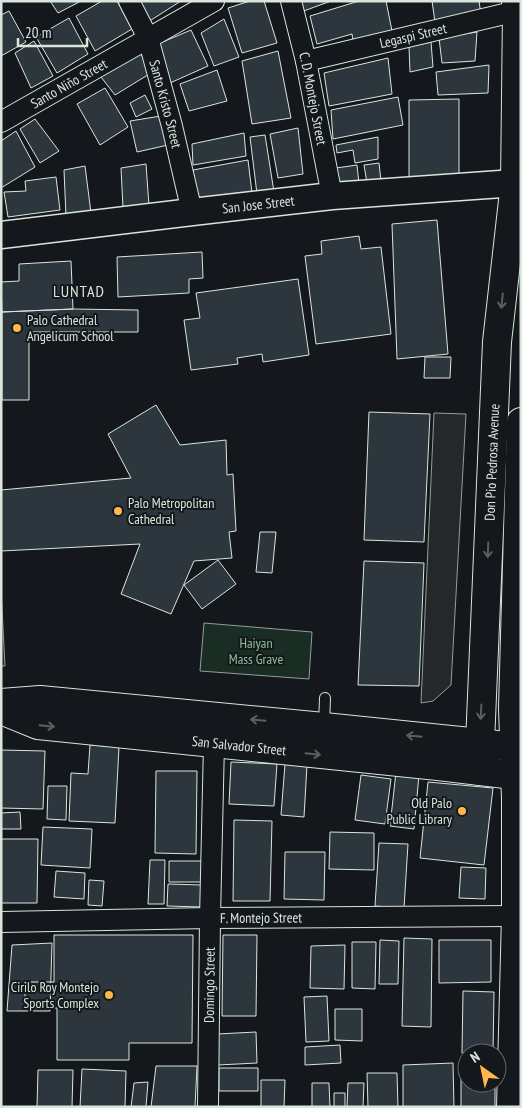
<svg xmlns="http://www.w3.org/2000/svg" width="522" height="1108" viewBox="0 0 522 1108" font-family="'PT Sans Narrow',sans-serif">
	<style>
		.green { fill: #1a2d24; stroke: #939e99 }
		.parking { fill: #24282b; stroke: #939e99 }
		.building { fill: #2c363c; stroke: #d8e6dc }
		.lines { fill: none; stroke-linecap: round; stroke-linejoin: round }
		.service-casing { stroke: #d8e6dc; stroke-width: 12 }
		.minor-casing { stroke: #d8e6dc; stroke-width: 22 }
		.tertiary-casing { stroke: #d8e6dc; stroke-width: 29 }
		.secondary-casing { stroke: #d8e6dc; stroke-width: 30 }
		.trunk-casing { stroke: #d8e6dc; stroke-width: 30 }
		.service { stroke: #14181c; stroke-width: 10 }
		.minor { stroke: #14181c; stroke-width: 20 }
		.tertiary { stroke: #14181c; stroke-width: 26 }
		.secondary { stroke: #14181c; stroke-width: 28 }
		.trunk { stroke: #14181c; stroke-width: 28 }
		.oneway { stroke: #59605f }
		.poi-dot { fill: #ffb74d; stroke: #14181c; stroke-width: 2 }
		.labels { text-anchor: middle; stroke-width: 4; stroke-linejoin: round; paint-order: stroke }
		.street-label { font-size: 14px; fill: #d8e6dc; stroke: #14181c }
		.poi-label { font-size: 14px; fill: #d8e6dc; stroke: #14181c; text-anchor: start }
		.park-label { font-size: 14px; fill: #8ac095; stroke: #14181c }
		.quarter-label { font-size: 16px; letter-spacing: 1px; fill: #d8e6dc; stroke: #14181c }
	</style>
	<rect width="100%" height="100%" fill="#14181c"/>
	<path class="green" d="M204,623L312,632L309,679L200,671Z"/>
	<path class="parking" d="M434,413L466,414L451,685L433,701L421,703Z
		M1,589L5,666H1Z"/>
	<path class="building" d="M50,1H81L58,13Z
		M102,1H117L132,29L95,51L76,16Z
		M137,1H181L148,22Z
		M250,1H264L277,43L242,53L228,8Z
		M298,1H331L301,12Z
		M359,1H386L393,36L354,46L352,34L317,44L310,16Z
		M432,1H479L481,15L435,22Z
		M9,11L26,42L1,56V15Z
		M69,18L88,54L57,73L36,37Z
		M224,19L239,57L214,66L201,33Z
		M191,30L208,66L170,83L158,44Z
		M477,32L475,61L442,63L439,38Z
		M34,41L53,76L31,88L15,53Z
		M431,42L433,67L410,72L409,47Z
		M278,51L291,118L252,124L242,61Z
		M140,52L151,73L115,95L101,77Z
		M388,58L392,94L329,106L324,73Z
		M489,65L488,93L438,95L436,72Z
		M217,70L227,101L189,111L180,84Z
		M105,88L128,127L100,145L77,104Z
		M145,95L152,109L136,117L130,103Z
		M398,97L403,125L333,139L331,110Z
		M459,99V177H409V100Z
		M161,116L168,145L137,152L130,121Z
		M35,119L59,151L40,163L20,129Z
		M298,128L303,174L278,178L270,134Z
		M16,131L35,167L1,188V141Z
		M244,133L246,156L193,165L192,144Z
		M265,135L274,192L257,194L250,137Z
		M378,137V159L355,163L353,150L337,153L336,145Z
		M248,160L252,193L198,200L193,170Z
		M379,163L381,181L367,183L364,165Z
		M146,164L149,206L123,208L121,168Z
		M357,165L359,184L337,187L336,168Z
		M85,166L91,213L66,216L64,170Z
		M56,177L60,210L8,217L4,192L26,191L25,181Z
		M437,220L448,354L397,359L392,224Z
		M359,236L361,249L381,247L391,334L316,344L305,256L322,254L321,241Z
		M202,252L203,278L189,279V293L118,297L117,257Z
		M71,261L73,309L2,312L1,282L19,281V264Z
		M298,279L309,355L263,362L262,354L237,358L238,364L191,370L184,320L200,318L196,293Z
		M73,309L138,310V332H29V400H2V312Z
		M425,357H451L450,378H424Z
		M156,405L180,445L226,440L227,475L233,474L236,531L229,532L232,558L194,561L171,614L121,594L140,544L1,551V490L131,478L108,434Z
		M369,412L430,414L424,542L364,540Z
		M260,532H276L272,573L256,572Z
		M218,560L236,584L202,609L184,585Z
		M364,561L424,563L419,686L358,685Z
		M90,745L119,747L115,823L69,821L71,773L88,774Z
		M1,750L45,751L43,809L1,808Z
		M231,762L277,764L274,806L229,804Z
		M285,764L307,765L304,817L281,815Z
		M156,771H197L196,854L155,853Z
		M396,772L419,775L414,829L390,826Z
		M361,775L391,779L385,824L355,820Z
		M428,782L493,788L484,865L420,858Z
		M48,786H67L66,820L47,819Z
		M20,812L21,829H1V813Z
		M234,820L272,821L270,901H233Z
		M43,827L92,829L90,868L41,865Z
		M330,832L374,833V870L329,869Z
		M1,839H38L37,903H1Z
		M379,843L408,844L404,908L375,906Z
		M285,852H325L324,900L284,899Z
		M150,860H165L164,904H148Z
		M169,861H202L201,882H169Z
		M461,867L486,868L485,899L459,898Z
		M56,871L85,873L84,899L54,897Z
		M89,880L104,881L102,906L88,905Z
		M168,884L202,885V907L167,906Z
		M54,935H193L192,1043H129V1060H57V1008H25V982H54Z
		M223,935H257L256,1016H222Z
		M404,938L432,939L431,1027L402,1026Z
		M380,940L399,941L398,984H379Z
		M439,940H491V982L439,983Z
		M352,942H376L375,989L352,988Z
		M52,943L50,1011H7L12,945Z
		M345,945L344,989L310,988L311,946Z
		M463,991L494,992L493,1053H462Z
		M327,996L329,1041L306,1042L304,997Z
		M335,1009H362V1041L335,1040Z
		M256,1032L257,1063L218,1065L217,1034Z
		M340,1045L341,1063L305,1065V1047Z
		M461,1059H467V1083H495V1107H461Z
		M453,1063L454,1107H403V1065Z
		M156,1066H197L195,1107H151Z
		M219,1068H258V1091H219Z
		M82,1069L126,1071L125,1107H80Z
		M38,1070H73L72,1107H37Z
		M367,1073H397L398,1107H368Z
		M261,1080H285L284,1107H261Z
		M148,1082L146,1107H131L134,1083Z
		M312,1083H329L330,1107H312Z
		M348,1083H364L363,1107H347Z
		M334,1093H345V1107H334Z"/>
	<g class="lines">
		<defs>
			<path id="service" d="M324,725L325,698"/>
			<g id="minor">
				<path id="s1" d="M129,1L148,38L172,126L192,212"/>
				<path id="s2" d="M291,1L306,61L332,196"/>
				<path id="s3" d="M306,61L521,10"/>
				<path id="s4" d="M1,122L214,1"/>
				<path id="s5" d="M1,922L210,918L521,916"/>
				<path id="s6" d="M208,1107L210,918L214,743"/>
			</g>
			<g id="tertiary">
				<path id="s7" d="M1,235L192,212L332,196L515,183"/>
			</g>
			<path id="secondary" d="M511,1107L516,916V798L515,775"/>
			<g id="trunk">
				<path d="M516,200L515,183L517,11L516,1"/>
				<path d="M1,703L40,700L324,727L480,743L521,748"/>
				<path id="s8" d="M1,710L38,725L438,766L521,776"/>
				<path d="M515,766L513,708L521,422"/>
				<path id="s9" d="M480,771V743L497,342L515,183"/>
			</g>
		</defs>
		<use href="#service" class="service-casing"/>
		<use href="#minor" class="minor-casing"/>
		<use href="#tertiary" class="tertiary-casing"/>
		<use href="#secondary" class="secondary-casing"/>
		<use href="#trunk" class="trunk-casing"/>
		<use href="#service" class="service"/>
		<use href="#minor" class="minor"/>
		<use href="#tertiary" class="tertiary"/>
		<use href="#secondary" class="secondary"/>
		<use href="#trunk" class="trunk"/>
	</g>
	<defs><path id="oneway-shaft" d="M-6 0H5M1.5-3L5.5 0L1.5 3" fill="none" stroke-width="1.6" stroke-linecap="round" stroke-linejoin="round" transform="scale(1.25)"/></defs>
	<g class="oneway">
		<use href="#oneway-shaft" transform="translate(502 301) rotate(96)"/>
		<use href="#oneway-shaft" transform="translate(488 550) rotate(92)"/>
		<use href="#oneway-shaft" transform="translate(481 712) rotate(93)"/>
		<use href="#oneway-shaft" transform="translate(258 720) rotate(-175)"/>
		<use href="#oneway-shaft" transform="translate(47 726) rotate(6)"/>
		<use href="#oneway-shaft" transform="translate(414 736) rotate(-174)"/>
		<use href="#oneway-shaft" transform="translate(313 754) rotate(6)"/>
	</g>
	<g class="poi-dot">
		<circle cx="17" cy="328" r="5"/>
		<circle cx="118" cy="511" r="5"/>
		<circle cx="462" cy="811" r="5"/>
		<circle cx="109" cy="995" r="5"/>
	</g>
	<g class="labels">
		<g class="street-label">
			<text dy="5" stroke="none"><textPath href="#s3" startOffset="110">Legaspi Street</textPath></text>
			<text dy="5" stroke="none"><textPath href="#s4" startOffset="78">Santo Niño Street</textPath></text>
			<text dy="5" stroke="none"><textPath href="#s2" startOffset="100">C. D. Montejo Street</textPath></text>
			<text dy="5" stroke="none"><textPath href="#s1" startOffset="110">Santo Kristo Street</textPath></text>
			<text dy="5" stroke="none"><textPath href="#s7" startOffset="259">San Jose Street</textPath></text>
			<text dy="5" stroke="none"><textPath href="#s9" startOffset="309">Don Pio Pedrosa Avenue</textPath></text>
			<text dy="5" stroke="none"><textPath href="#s8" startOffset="242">San Salvador Street</textPath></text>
			<text dy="5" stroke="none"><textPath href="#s5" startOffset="260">F. Montejo Street</textPath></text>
			<text dy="5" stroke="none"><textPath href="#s6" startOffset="122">Domingo Street</textPath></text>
		</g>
		<g class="poi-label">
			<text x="27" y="325">Palo Cathedral<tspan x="27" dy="16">Angelicum School</tspan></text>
			<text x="128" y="508">Palo Metropolitan<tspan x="128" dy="16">Cathedral</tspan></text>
			<text x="452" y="808" text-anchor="end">Old Palo<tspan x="452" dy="16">Public Library</tspan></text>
			<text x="99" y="992" text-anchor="end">Cirilo Roy Montejo<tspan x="99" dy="16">Sports Complex</tspan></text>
		</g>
		<g class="park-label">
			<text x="256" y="648">Haiyan<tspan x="256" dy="16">Mass Grave</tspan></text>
		</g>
		<g class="quarter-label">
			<text x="79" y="297">LUNTAD</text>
		</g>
	</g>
	<rect width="522" height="1108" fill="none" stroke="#d8e6dc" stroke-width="5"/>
	<g transform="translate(482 1068) rotate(327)"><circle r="24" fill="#14181c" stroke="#626a69"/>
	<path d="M0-4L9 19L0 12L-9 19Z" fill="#ffb74d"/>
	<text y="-8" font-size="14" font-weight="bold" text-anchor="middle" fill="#d8e6dc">N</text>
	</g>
	<path d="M18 38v8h69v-8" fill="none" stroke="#d8e6dc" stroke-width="2.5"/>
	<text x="25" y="38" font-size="15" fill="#d8e6dc" stroke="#14181c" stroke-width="4" paint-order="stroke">20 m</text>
</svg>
